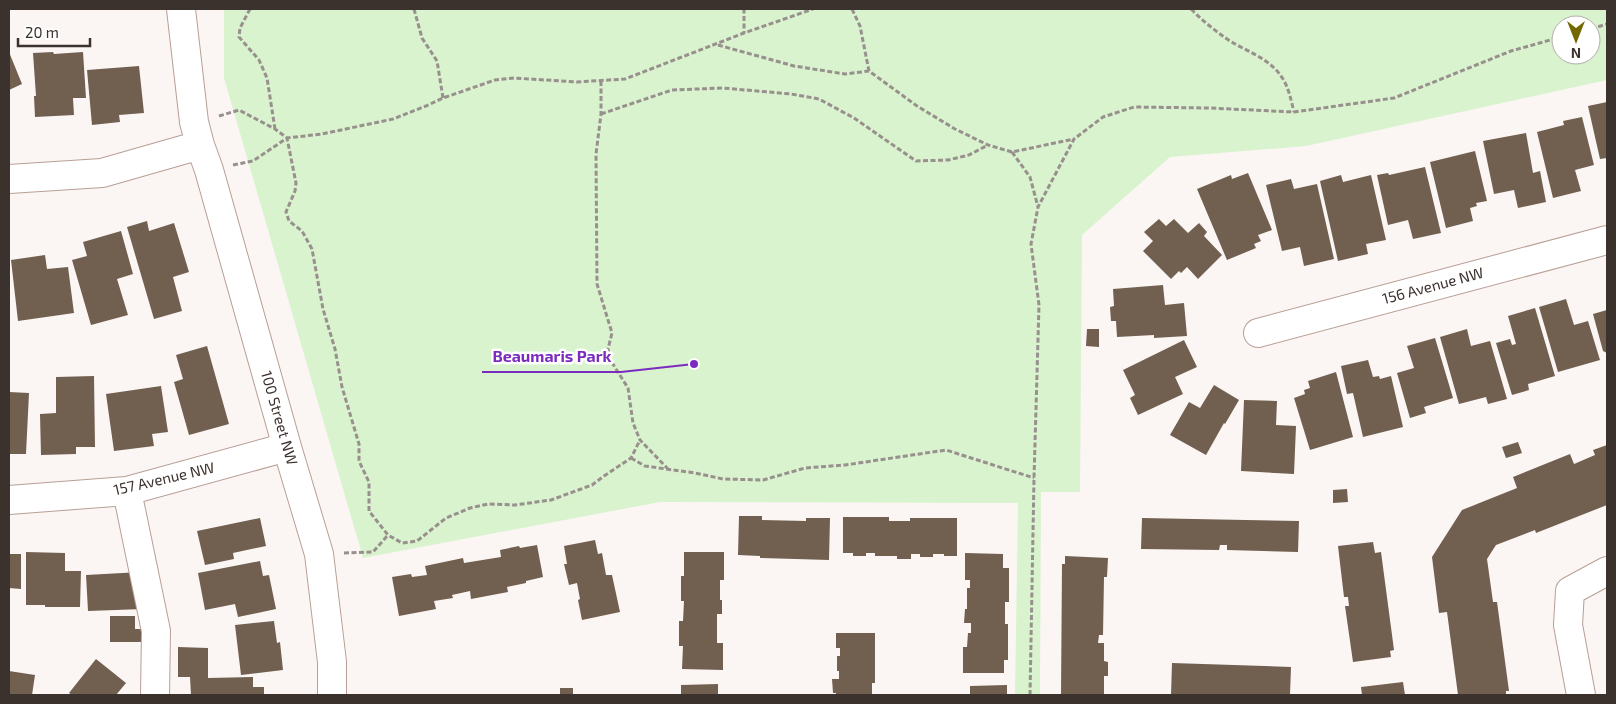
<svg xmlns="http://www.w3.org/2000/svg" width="1616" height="704" viewBox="0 0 1616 704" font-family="'Exo 2',sans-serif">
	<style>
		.green { fill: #d9f3ce; fill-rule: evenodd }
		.building { fill: #715f50 }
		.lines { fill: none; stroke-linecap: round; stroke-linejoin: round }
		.minor-casing { stroke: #b89f95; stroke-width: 30 }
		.path { stroke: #98908d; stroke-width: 3; stroke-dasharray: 5 2.5; stroke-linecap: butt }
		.minor { stroke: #fff; stroke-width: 28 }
		.labels { text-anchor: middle; stroke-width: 5; stroke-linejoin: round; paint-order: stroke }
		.street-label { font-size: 15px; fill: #3b312d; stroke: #fff }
		.leader { fill: none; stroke: #7b2cbf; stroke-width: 2 }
		.callout-dot { fill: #7b2cbf; stroke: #fff; stroke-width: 2 }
		.callout-label { font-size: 16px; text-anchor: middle; font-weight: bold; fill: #7b2cbf; stroke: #fff; stroke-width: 5; stroke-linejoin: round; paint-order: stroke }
	</style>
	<rect width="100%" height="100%" fill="#fbf6f4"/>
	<path class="green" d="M224,9H1607V80L1306,146L1170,157L1082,235L1080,492H1041L1040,695H1015L1018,503L660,502L363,558L224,78ZM1561,25H1591V55H1561Z"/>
	<path class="building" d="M9,52L22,84L9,90Z
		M53,52L54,54L83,52L86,98H73L74,115L35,117L34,96H36L33,53Z
		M139,66L144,113L119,115L120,122L92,125L87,70Z
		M1607,102V158L1600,159L1588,106Z
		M1582,117L1594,165L1575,170L1581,191L1553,198L1537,132L1564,125L1563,121Z
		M1526,133L1533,173L1540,171L1546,202L1518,208L1514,190L1494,194L1483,141Z
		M1475,151L1487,201L1476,203L1477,206L1470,208L1473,221L1446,228L1430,162Z
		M1425,167L1441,233L1413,239L1408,220L1388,225L1377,175L1388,173L1389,175Z
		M1248,173L1272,230L1258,235L1261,241L1254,244L1256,248L1227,260L1197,189L1231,175L1232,179Z
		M1341,175L1343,182L1371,175L1386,240L1366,244L1368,254L1338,261L1320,181Z
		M1291,179L1294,189L1317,184L1334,259L1304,266L1300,247L1282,251L1266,185Z
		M1159,219L1166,226L1174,219L1188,233L1199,223L1207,232L1204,236L1222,255L1198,279L1187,267L1181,273L1179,271L1171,279L1143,251L1153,241L1144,232Z
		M147,221L149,231L174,223L189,272L173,277L182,311L154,319L127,227Z
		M121,231L133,274L117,279L128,315L91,325L72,260L87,256L83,242Z
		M45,255L47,269L68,267L74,313L18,321L11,260Z
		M1163,285L1165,305L1184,303L1187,336L1154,338V335L1117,337L1116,321H1111L1110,307L1114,306L1113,289Z
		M1566,299L1574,325L1588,321L1600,360L1558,372L1539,307Z
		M1535,308L1555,376L1528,384L1529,390L1512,395L1496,343L1510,339L1512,345L1516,344L1508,316Z
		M1607,310V353L1603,351L1593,314Z
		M1087,329H1099V347L1086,346Z
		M1467,329L1471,346L1490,341L1507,399L1488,404L1486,397L1459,404L1440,337Z
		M1435,338L1453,398L1424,407L1426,413L1410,418L1397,373L1414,368L1407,346Z
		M1184,340L1197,367L1175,377L1183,394L1138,415L1130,398L1135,395L1123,370Z
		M207,346L229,424L189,435L174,382L183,379L176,355Z
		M1368,360L1373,377L1379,376L1380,379L1391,376L1403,427L1363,437L1353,393L1347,394L1341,366Z
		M1336,372L1353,437L1310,450L1294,398L1305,394L1304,390L1310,388L1308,381Z
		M94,376L95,447H76V454L41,455L40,414L56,413V377Z
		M1214,385L1239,400L1225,424L1224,423L1206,455L1170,435L1189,402L1200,408Z
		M161,386L168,432L152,434L154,446L114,451L106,394Z
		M9,392L29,393L26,454H9Z
		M1244,400L1277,401L1276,425L1296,426L1294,474L1241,471Z
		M1518,442L1522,453L1506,458L1502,447Z
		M1607,445V505L1536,533L1535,530L1496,545L1487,559L1493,602H1497L1509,691H1506V695H1458L1447,612L1439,613L1432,557L1462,510L1517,488L1513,477L1570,454L1574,464L1595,455L1593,450Z
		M1347,489L1348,502L1333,503V490Z
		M739,516H762V520L806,521V518H830L829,560L760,558V556L738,555Z
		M843,517H889V521H910V518H957V556H944V554H933V557H920V554H911V559H897V556H875V553H866V556H853V553H843Z
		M260,518L266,546L233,553L234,559L205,565L197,531Z
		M1142,518L1299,521L1298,552L1227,550V545H1220L1219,550L1141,549Z
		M595,540L598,554L602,553L606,575H612L620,612L582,620L578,600L580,599L577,583L569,585L564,564H567L564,546Z
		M1373,542L1375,553L1381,552L1394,650L1390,651L1391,657L1353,662L1345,606H1349L1348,597H1344L1338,546Z
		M537,545L543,577L526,581V583L507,587L508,592L471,599L470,591L452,595L453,598L434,601L436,609L399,616L392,577L411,574L412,577L427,575L425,566L463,558L464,563L501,557L500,550L519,546L520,548Z
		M26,552L65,553V571H81L80,607H45V605H26Z
		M684,552H724V580H720V600H722V614H717V643H723V670L682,669L683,646H679V621H683L684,601H681V576H684Z
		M965,553L1003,554V568H1009V602H1005V624H1008V660H1004V673H963V647H967L968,633H971V623H964L965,609H967V588H970V580H965Z
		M9,554H21V589L9,588Z
		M1065,556L1108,558L1107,577H1104L1103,635H1099L1098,643H1104V661L1108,662V676H1104V695H1061L1062,564H1065Z
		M260,561L263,576L269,575L276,609L238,617L235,604L205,610L198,573Z
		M141,572L143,609L88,611L86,575Z
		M110,616H135V629H141V642H110Z
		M274,621L277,643L280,642L283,670L241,675L235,625Z
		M836,633H875V683H872V695H836V693H833L832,679H839V671H837V656H840V648H836Z
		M178,647L208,648V678L253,677V687H264V695H191L190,677H178Z
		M96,659L126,683L116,695H72L69,693Z
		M1172,663L1291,667L1290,695H1171Z
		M9,671L35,675L32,695H9Z
		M1403,682L1405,695H1362L1361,687Z
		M718,684V695H681V685Z
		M1007,685V695H970V686Z
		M560,688H573V695H560Z"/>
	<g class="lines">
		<defs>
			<path id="minor" d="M181,9L194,122L200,145L209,170L287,447L319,554L332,662V695
				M9,179L102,173L200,145
				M1258,333L1607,240
				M127,491L156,631L155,695
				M9,500L127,491L287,447
				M1581,695L1568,625L1570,591L1607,571"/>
		</defs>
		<use href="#minor" class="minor-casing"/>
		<path class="path" d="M250,9L240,28L239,37L259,60L267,78L275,129
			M414,9L422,38L437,61L443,98
			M743,9L744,10V33
			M852,9L860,26L869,71
			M1191,9C1203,21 1215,31 1230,41C1248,52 1271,59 1283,79C1289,89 1291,100 1294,112
			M1591,29L1607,24
			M718,45L794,66L845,74L869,71L917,106L955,129L988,145L1012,152L1074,139
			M601,81V114L596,154L597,284L612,333L608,349L611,361L628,388L633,423L640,440L668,469
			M601,114L672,90L723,88L791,94L819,99L854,118L916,161L948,160L969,155L988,145
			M219,116L239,110L275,129L287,138L296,183L295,191L286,212L289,221L302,231L312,249L323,309L335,349L342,387L359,444V461L369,482V511L388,535L402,543L417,541L446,518L470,508L488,504L515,505L551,500L592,485L604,476L631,458L640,440
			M1012,152L1030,177L1038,207
			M233,165L253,161L287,138L322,134L393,119L426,106L443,98L495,80L514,78L577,82L625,79L744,33L813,9
			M631,458L645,466L695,473L723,479L763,480L805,468L845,465L946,450L1034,478
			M344,553L373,552L388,535
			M1030,695L1034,478L1039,305L1031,244L1038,207L1074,139L1103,117L1134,107L1209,108L1294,112L1394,98L1511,51L1561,37"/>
		<use href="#minor" class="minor"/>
	</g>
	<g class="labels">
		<g class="street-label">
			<text transform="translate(1433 286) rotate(-15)" y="5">156 Avenue NW</text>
			<text transform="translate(279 418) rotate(74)" y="5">100 Street NW</text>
			<text transform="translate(164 479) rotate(-13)" y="5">157 Avenue NW</text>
		</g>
	</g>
	<path class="leader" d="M694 364L621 372H482"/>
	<circle class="callout-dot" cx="694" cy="364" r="5"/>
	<g class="callout-label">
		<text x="552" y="362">Beaumaris Park</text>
	</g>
	<rect width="1616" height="704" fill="none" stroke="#3b312d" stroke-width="20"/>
	<g transform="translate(1576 40) rotate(180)"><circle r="24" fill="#ffffff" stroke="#b1adab"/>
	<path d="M0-4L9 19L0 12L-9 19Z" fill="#746900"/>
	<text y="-8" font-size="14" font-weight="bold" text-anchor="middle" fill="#3b312d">N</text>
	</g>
	<path d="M18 38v8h72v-8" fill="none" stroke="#3b312d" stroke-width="2.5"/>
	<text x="25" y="38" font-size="15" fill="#3b312d" stroke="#ffffff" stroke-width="4" paint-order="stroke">20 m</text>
</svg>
